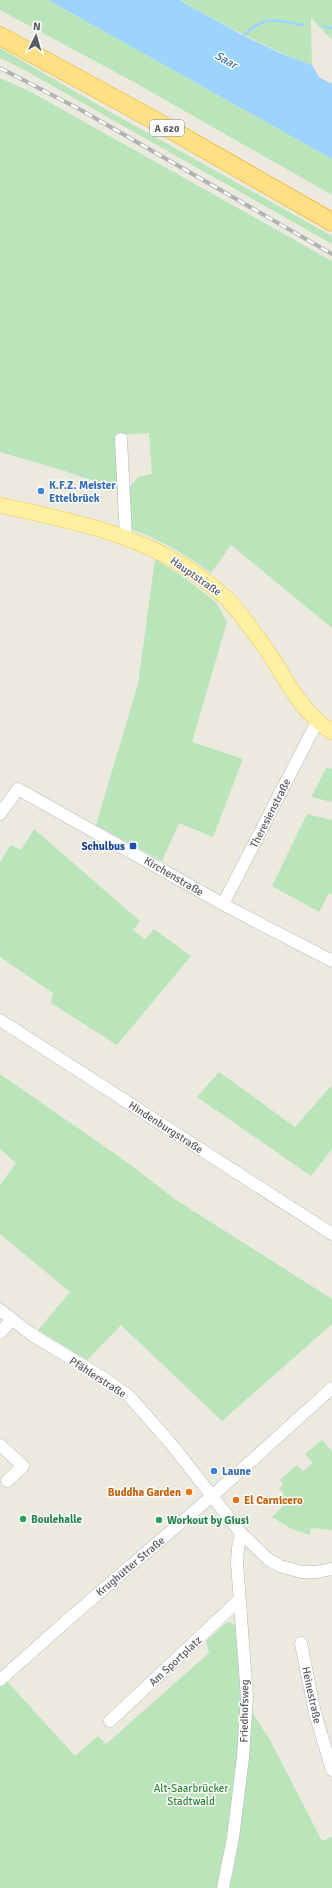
<svg xmlns="http://www.w3.org/2000/svg" width="332" height="1888" viewBox="0 0 332 1888" font-family="Signika,sans-serif">
	<style>
		.green { fill: #bae5ba }
		.water { fill: #9dd4ff }
		.lines { fill: none; stroke-linecap: round; stroke-linejoin: round }
		.stream { stroke: #9dd4ff; stroke-width: 2.5 }
		.minor-casing { stroke: #b5b8bd; stroke-width: 13 }
		.major-casing { stroke: #f5c74f; stroke-width: 16 }
		.highway-casing { stroke: #eca200; stroke-width: 19 }
		.minor { stroke: #fff; stroke-width: 12 }
		.major { stroke: #fff0a2; stroke-width: 15 }
		.highway { stroke: #ffe084; stroke-width: 18 }
		.rail-casing { stroke: #b1b2b2; stroke-width: 4 }
		.rail { stroke: #fff; stroke-width: 2.5; stroke-dasharray: 8; stroke-linecap: butt }
		.shop-dot { fill: #3f7fe0; stroke: #fff; stroke-width: 1.5 }
		.transit-dot { fill: #1a4fb4; stroke: #fff; stroke-width: 1.5 }
		.food-dot { fill: #e8710a; stroke: #fff; stroke-width: 1.5 }
		.leisure-dot { fill: #2e9e5b; stroke: #fff; stroke-width: 1.5 }
		.labels { text-anchor: middle; stroke-width: 3; stroke-linejoin: round; paint-order: stroke }
		.shield { fill: #fff; stroke: #8a8d90; stroke-width: 1 }
		.shield-label { font-size: 10px; font-weight: bold; fill: #585c61 }
		.shop-label { font-size: 11px; font-weight: bold; fill: #366cbe; stroke: #fff; text-anchor: start }
		.street-label { font-size: 11px; fill: #585c61; stroke: #fff }
		.transit-label { font-size: 11px; font-weight: bold; fill: #164399; stroke: #fff; text-anchor: end }
		.food-label { font-size: 11px; font-weight: bold; fill: #c56008; stroke: #fff; text-anchor: end }
		.leisure-label { font-size: 11px; font-weight: bold; fill: #27864d; stroke: #fff; text-anchor: start }
		.park-label { font-size: 11px; fill: #328636; stroke: #fff }
		.water-label { font-size: 12px; font-style: italic; fill: #3874b3; stroke: #fff }
	</style>
	<rect width="100%" height="100%" fill="#ece9df"/>
	<path class="green" d="M0,0H48L332,159V195L132,81L0,10Z
		M179,0H332V40L311,18L312,65C265,48 223,24 179,0Z
		M0,48L114,114L332,236V244L19,67L0,58Z
		M0,78L31,92L332,261V628L231,545L211,573C184,553 160,540 129,528L127,490L138,477L152,474L149,433L116,435L120,490L65,471L0,452Z
		M155,559L185,578L216,602L227,622L192,742L243,759L213,837L179,823L162,861L96,825L138,684Z
		M327,767L332,769V802L311,797Z
		M307,814L332,820V894L329,893L319,912L272,886Z
		M34,829L140,921L133,930L145,939L154,929L191,956L117,1045L51,1003L53,993L0,957V862L11,845L21,850Z
		M219,1072L295,1127L332,1085V1149L311,1176L197,1097Z
		M0,1074L131,1165L176,1200L332,1299V1324L222,1421L121,1325L87,1360L38,1330L70,1292L0,1234V1185L16,1163L0,1149Z
		M322,1440L332,1451V1530L311,1528L310,1535L290,1528L272,1517L284,1505L279,1500L284,1494L279,1488L283,1484L280,1480L297,1465L303,1471L313,1463L305,1454Z
		M231,1622L235,1626L241,1695L270,1740L322,1841L332,1837V1888H0V1683L5,1679L75,1756L98,1736L106,1744L209,1653L206,1641L226,1623Z"/>
	<path class="water" d="M48,0H179L244,36L280,53L312,65L319,77L332,84V159Z"/>
	<g class="lines">
		<path class="stream" d="M324,26L332,28
			M242,37C266,13 274,21 303,25"/>
		<defs>
			<path id="minor" d="M121,439L126,537
				M0,814L18,789L230,908L332,961
				M223,904L317,722
				M0,1020L332,1234
				M0,1310L31,1334L105,1379L129,1396L172,1445L241,1533L268,1559L280,1566L301,1572H316L332,1569
				M0,1333L12,1319
				M0,1445L23,1466L7,1481
				M301,1643L315,1713L332,1770
				M0,1680L71,1617L220,1489L332,1388
				M110,1721L239,1600
				M223,1888L233,1838L243,1757L247,1697L237,1563L238,1548L241,1533"/>
			<path id="major" d="M0,505C84,524 160,537 226,598C238,609 248,625 258,638C283,670 296,709 332,732"/>
			<path id="highway" d="M0,36L152,119L332,222"/>
		</defs>
		<use href="#minor" class="minor-casing"/>
		<use href="#major" class="major-casing"/>
		<use href="#highway" class="highway-casing"/>
		<use href="#minor" class="minor"/>
		<use href="#major" class="major"/>
		<use href="#highway" class="highway"/>
		<defs>
			<path id="rail" d="M0,68L81,110L332,254"/>
		</defs>
		<use href="#rail" class="rail-casing"/>
		<use href="#rail" class="rail"/>
	</g>
	<g class="shop-dot">
		<circle cx="41" cy="491" r="4"/>
		<circle cx="214" cy="1471" r="4"/>
	</g>
	<rect class="transit-dot" x="129" y="842" width="8" height="8" rx="2"/>
	<g class="food-dot">
		<circle cx="189" cy="1492" r="4"/>
		<circle cx="236" cy="1500" r="4"/>
	</g>
	<g class="leisure-dot">
		<circle cx="23" cy="1519" r="4"/>
		<circle cx="159" cy="1520" r="4"/>
	</g>
	<g class="labels">
		<rect class="shield" x="150" y="120" width="34" height="16" rx="3"/>
		<g class="shield-label">
			<text x="167" y="132">A 620</text>
		</g>
		<g class="shop-label">
			<text x="49" y="489">K.F.Z. Meister<tspan x="49" dy="13">Ettelbrück</tspan></text>
			<text x="222" y="1475">Laune</text>
		</g>
		<g class="street-label">
			<text transform="translate(196 576) rotate(35)" y="4">Hauptstraße</text>
			<text transform="translate(270 813) rotate(-63)" y="4">Theresienstraße</text>
			<text transform="translate(174 876) rotate(30)" y="4">Kirchenstraße</text>
			<text transform="translate(166 1127) rotate(33)" y="4">Hindenburgstraße</text>
			<text transform="translate(98 1377) rotate(33)" y="4">Pfählerstraße</text>
			<text transform="translate(130 1566) rotate(-40)" y="4">Krughütter Straße</text>
			<text transform="translate(175 1661) rotate(-43)" y="4">Am Sportplatz</text>
			<text transform="translate(312 1695) rotate(78)" y="4">Heinestraße</text>
			<text transform="translate(244 1711) rotate(-89)" y="4">Friedhofsweg</text>
		</g>
		<g class="transit-label">
			<text x="125" y="850">Schulbus</text>
		</g>
		<g class="food-label">
			<text x="181" y="1496">Buddha Garden</text>
			<text x="244" y="1504" text-anchor="start">El Carnicero</text>
		</g>
		<g class="leisure-label">
			<text x="31" y="1523">Boulehalle</text>
			<text x="167" y="1524">Workout by Giusi</text>
		</g>
		<g class="park-label">
			<text x="191" y="1792">Alt-Saarbrücker<tspan x="191" dy="13">Stadtwald</tspan></text>
		</g>
		<g class="water-label">
			<text transform="translate(226 60) rotate(30)" y="4">Saar</text>
		</g>
	</g>
	<g transform="translate(36 36) rotate(5)" stroke="#ffffff" stroke-width="3" paint-order="stroke">
	<path d="M0-3L7 15L0 10L-7 15Z" fill="#585c61"/>
	<text y="-6" font-size="11" font-weight="bold" text-anchor="middle" fill="#585c61">N</text>
	</g>
</svg>
